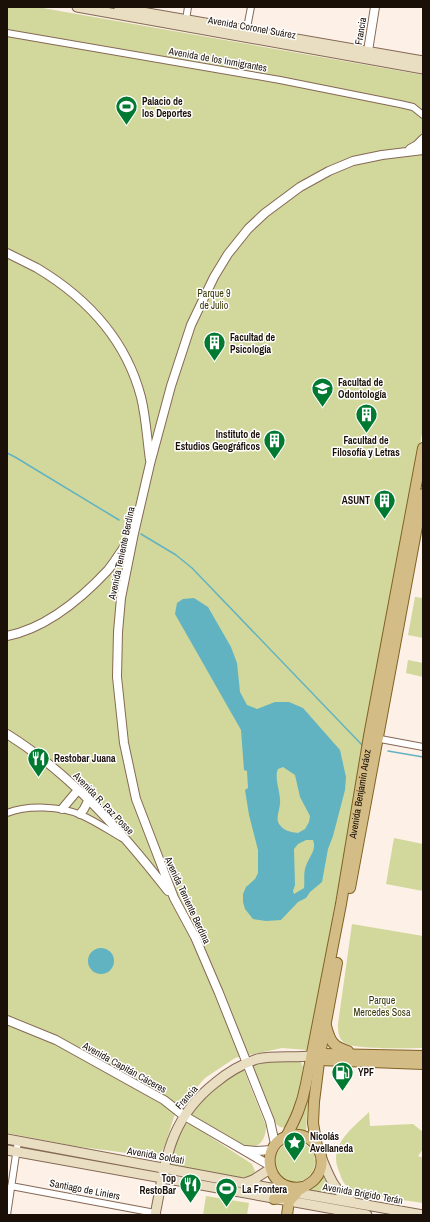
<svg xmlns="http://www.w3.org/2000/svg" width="430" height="1222" viewBox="0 0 430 1222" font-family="'Archivo Narrow',sans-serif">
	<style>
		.green { fill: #d2d79b }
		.water { fill: #61b3c2; fill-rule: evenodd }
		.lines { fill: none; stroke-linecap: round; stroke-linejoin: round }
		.stream { stroke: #61b3c2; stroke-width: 1.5 }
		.minor-casing { stroke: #856955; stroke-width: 8 }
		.tertiary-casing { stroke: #856955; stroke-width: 10 }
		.secondary-casing { stroke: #856955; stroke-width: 11 }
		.primary-casing { stroke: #806324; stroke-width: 12 }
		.minor { stroke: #fff; stroke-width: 6 }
		.tertiary { stroke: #fff; stroke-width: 8 }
		.secondary { stroke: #e9dec2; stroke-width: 9 }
		.primary { stroke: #d3bc85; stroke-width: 10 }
		.labels { text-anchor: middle; stroke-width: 3; stroke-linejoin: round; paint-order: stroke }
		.street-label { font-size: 10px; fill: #1b1008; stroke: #fff }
		.poi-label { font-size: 10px; font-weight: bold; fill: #1b1008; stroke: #fff; text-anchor: start }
		.park-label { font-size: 10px; fill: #363805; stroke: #fff }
	</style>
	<rect width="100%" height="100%" fill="#fdf0e7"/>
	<path class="green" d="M7,7H37L423,75V428L308,1050L282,1048L235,1058L205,1078L176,1111L164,1148L157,1157L74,1146L7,1133Z
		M415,597L423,598V638L408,635Z
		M408,660L423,663V677L406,673Z
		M394,838L423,844V891L386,884Z
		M352,924L423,936V1048C407,1048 357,1050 345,1043C338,1039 338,1031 338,1024Z
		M297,1060L301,1062L303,1067L298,1103L286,1128L280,1127L276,1124L253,1067L255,1064L269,1061Z
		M313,1068L307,1113L306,1134L294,1131Z
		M244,1070L266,1126C266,1135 263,1146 251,1147C240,1148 200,1121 188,1114L201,1100L229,1076Z
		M369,1112L370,1126L413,1124L423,1132V1149L418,1156L423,1158V1203L361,1194C350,1191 343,1185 340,1174C338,1169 336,1164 336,1159C336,1139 356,1125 369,1112Z
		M189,1123L252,1164L255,1171L252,1176L243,1178L169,1165L181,1125Z
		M275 1162a20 20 0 1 1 40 0a20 20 0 1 1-40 0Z
		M324,1176L333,1195L310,1191Z
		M206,1196L249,1203L247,1215H203Z"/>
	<path class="water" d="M194,598L208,607L231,647L237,663L240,692L247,705L257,709L275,702H289L303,708L340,750L346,777L345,790L333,836L328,849L322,882L310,892L306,898L298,902L281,920L266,921L253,919L245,909L243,902V894L246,887L255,879L258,873V850L249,815L245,790L248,788L247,771L244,770L241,730L175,614L177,603L183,599ZM283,767L295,775L300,797L310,816L309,822L305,829L298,833C290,832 284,831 279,824C275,817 281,808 280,800C280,790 274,778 278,769ZM306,840H313C317,850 309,856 306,866C303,872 305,882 304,888L294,894L293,891L295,885L294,849L298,844Z
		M88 961a13 13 0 1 1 26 0a13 13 0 1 1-26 0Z"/>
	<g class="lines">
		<path class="stream" d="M7,453L15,457L119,520
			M141,534L176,555L192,568L363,746
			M388,751L423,757"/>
		<defs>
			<path id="minor" d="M186,20L188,7
				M7,33L280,80L400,104L413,107L423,115
				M246,33L251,7
				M375,738L423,747
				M7,813C27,805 61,806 81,815C95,821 108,830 122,838
				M11,1186L155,1213
				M7,1215L18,1141"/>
			<path id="tertiary" d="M367,57L375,7
				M410,149L417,145L423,139
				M7,253C17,258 27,263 37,268C87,298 126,340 141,397C146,417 147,439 150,460
				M7,636C47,628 81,599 108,570C116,560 123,548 131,537
				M7,734C71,774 122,832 168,891
				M62,809L78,790
				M80,814L84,809L88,801
				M7,1020L56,1040L164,1100L183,1115L269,1165
				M275,1144L270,1121L219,993L195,937L174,898L136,799L124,743L117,677L118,632L121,598L134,533L150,464L171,386L191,325L214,277L228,254L248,229L265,213L300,187L329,171L353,161L382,155L423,150
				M246,1150L257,1151L272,1150"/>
			<path id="secondary" d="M77,7L423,69
				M119,8L423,61
				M7,1139L292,1192L423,1215
				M7,1150L367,1215
				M322,1159C329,1175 334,1192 351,1200
				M245,1183L253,1180L270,1169
				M155,1215C166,1161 168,1120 215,1083C227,1073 242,1064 257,1059C275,1055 293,1058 311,1056"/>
			<g id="primary">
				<path d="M350,888L423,494"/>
				<path d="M326,1026C330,1041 333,1047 348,1051"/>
				<path d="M325,1054L423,1056"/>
				<path d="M314,1058L319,1060L423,1064"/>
				<path id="s1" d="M286,1137C296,1118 302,1105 306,1084L341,904L369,736L423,448"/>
				<path d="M317,1147L313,1123L314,1102L320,1054L337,963"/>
				<path d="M274,1199C278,1198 282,1198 286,1197C291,1195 312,1183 315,1179C331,1161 316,1132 292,1135C257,1141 265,1194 303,1187"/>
				<path d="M287,1215L289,1201L296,1194"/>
			</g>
		</defs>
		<use href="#minor" class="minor-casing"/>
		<use href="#tertiary" class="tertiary-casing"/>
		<use href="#secondary" class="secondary-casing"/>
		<use href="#primary" class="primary-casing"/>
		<use href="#minor" class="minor"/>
		<use href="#tertiary" class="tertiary"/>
		<use href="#secondary" class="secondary"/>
		<use href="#primary" class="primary"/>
	</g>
	<defs>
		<symbol id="stadium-pin" viewBox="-11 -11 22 30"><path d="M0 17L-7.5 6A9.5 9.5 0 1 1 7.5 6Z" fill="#007a31" stroke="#fff"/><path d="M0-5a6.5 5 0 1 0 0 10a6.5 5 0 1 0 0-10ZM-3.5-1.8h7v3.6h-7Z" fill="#fff"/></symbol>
		<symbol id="building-pin" viewBox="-11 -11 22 30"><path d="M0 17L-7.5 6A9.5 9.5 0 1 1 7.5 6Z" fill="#007a31" stroke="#fff"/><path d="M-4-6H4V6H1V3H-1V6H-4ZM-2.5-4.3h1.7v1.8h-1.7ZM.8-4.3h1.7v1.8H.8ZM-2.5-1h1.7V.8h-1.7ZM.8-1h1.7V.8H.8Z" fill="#fff"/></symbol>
		<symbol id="university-pin" viewBox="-11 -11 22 30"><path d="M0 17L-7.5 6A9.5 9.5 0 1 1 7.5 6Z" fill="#007a31" stroke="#fff"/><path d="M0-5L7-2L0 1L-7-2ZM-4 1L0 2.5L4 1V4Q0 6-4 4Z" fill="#fff"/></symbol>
		<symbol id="restaurant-pin" viewBox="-11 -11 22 30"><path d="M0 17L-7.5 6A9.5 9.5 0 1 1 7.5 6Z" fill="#007a31" stroke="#fff"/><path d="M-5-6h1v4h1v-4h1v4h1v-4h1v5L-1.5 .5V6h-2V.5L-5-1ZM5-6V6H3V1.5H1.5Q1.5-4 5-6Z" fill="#fff"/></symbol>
		<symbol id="fuel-pin" viewBox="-11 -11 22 30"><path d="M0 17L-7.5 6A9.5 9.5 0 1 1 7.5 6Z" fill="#007a31" stroke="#fff"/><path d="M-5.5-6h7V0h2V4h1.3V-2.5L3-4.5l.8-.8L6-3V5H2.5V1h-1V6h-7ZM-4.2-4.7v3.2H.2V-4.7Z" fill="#fff"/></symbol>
		<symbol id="sight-pin" viewBox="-11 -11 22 30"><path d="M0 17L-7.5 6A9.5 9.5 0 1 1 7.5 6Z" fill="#007a31" stroke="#fff"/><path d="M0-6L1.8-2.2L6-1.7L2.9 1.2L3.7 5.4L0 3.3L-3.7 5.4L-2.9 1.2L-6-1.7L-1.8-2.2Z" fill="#fff"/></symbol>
	</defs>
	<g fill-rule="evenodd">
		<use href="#stadium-pin" x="114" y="94" width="25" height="34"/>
		<use href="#building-pin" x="202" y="330" width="25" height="34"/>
		<use href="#university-pin" x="310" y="376" width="25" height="34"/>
		<use href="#building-pin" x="354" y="402" width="25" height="34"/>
		<use href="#building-pin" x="262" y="428" width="25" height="34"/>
		<use href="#building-pin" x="372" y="488" width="25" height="34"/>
		<use href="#restaurant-pin" x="26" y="746" width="25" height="34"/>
		<use href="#fuel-pin" x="330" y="1060" width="25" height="34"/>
		<use href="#sight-pin" x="282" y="1130" width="25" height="34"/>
		<use href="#restaurant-pin" x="178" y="1172" width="25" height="34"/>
		<use href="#stadium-pin" x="214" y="1176" width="25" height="34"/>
	</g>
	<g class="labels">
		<g class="street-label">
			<text transform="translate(252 27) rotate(10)" y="4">Avenida Coronel Suárez</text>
			<text transform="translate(360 31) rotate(-81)" y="4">Francia</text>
			<text transform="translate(218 59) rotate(10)" y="4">Avenida de los Inmigrantes</text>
			<text transform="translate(121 553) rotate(-78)" y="4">Avenida Teniente Berdina</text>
			<text dy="4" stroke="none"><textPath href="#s1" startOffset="352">Avenida Benjamín Aráoz</textPath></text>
			<text transform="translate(104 803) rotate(46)" y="4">Avenida R. Paz Posse</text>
			<text transform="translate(188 900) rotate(65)" y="4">Avenida Teniente Berdina</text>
			<text transform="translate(125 1067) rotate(29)" y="4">Avenida Capitán Cáceres</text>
			<text transform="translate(186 1097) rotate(-49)" y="4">Francia</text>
			<text transform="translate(156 1155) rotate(10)" y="4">Avenida Soldati</text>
			<text transform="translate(85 1189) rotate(11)" y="4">Santiago de Liniers</text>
			<text transform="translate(363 1193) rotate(10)" y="4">Avenida Brígido Terán</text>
		</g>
		<g class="poi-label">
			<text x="142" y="105">Palacio de<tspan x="142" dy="12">los Deportes</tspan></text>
			<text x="230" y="341">Facultad de<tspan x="230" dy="12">Psicología</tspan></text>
			<text x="338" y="386">Facultad de<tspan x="338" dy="12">Odontología</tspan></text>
			<text x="260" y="438" text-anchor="end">Instituto de<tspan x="260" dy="12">Estudios Geográficos</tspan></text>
			<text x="366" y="444" text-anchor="middle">Facultad de<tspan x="366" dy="12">Filosofía y Letras</tspan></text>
			<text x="370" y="504" text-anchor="end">ASUNT</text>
			<text x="54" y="762">Restobar Juana</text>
			<text x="358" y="1076">YPF</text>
			<text x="310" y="1140">Nicolás<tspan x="310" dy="12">Avellaneda</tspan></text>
			<text x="176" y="1182" text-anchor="end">Top<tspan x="176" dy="12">RestoBar</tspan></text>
			<text x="242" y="1193">La Frontera</text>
		</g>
		<g class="park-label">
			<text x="214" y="297">Parque 9<tspan x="214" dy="12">de Julio</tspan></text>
			<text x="382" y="1004">Parque<tspan x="382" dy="12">Mercedes Sosa</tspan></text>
		</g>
	</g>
	<rect width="430" height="1222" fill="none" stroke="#1b1008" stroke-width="16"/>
</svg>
